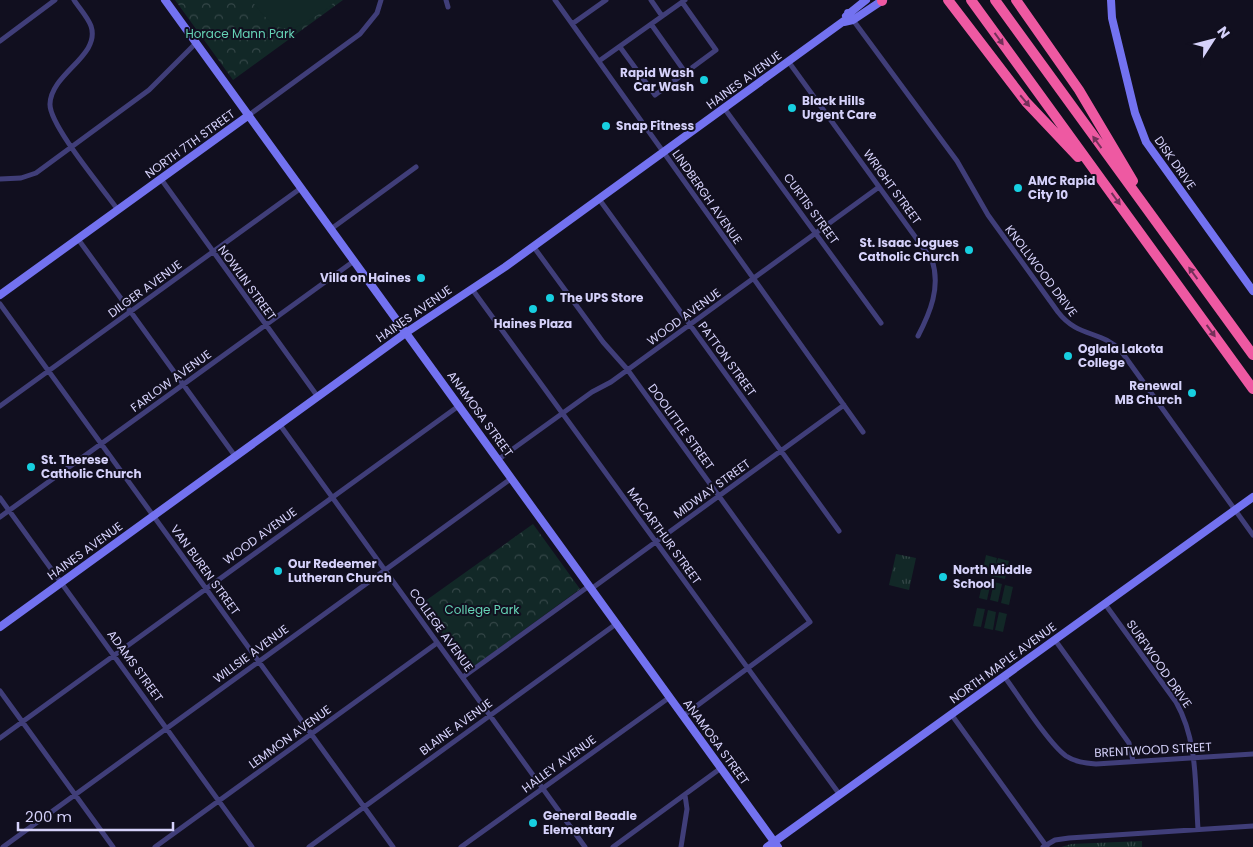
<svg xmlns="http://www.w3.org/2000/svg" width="1253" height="847" viewBox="0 0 1253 847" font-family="Poppins,sans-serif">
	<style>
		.grass { fill: url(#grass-tufts) }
		.forest { fill: url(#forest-crowns) }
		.garden { fill: #122827 }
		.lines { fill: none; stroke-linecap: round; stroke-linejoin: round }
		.street { stroke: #403e79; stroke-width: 5 }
		.secondary { stroke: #7372f0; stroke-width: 8 }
		.highway { stroke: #ee59a2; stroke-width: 10 }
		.oneway { fill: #74305a }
		.poi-dot { fill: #17cfe0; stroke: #110f1f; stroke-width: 2 }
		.labels { text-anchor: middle; stroke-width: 4; stroke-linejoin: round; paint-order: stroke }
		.park-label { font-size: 12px; fill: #65d2b5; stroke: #110f1f }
		.poi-label { font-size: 12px; font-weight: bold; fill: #d5d1fa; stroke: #110f1f; text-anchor: start }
		.street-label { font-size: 12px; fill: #d5d1fa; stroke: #110f1f }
	</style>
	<defs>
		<pattern id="grass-tufts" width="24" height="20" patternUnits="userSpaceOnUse" patternTransform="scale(1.25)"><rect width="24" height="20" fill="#122827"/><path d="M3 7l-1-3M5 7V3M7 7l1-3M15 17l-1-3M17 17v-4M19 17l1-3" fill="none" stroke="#344647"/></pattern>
		<pattern id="forest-crowns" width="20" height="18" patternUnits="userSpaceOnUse" patternTransform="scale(1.25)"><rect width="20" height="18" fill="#122827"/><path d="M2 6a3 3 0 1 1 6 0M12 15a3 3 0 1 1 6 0" fill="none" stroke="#344647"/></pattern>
	</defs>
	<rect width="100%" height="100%" fill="#110f1f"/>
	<path class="grass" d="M896,554L916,558L909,590L889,585Z
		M1142,841V847H1061L1071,844Z"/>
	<path class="forest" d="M175,0H343L233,80Z
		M533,524L580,589L469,670L421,604Z"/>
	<path class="garden" d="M251,0H335C331,8 322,12 314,17C283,39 272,27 251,0Z
		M986,555L997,558L995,567L998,558L1009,561L1005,579L982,574Z
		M983,580L991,582L987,600L979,598Z
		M994,582L1002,584L998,602L990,600Z
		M1005,585L1013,587L1009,605L1001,603Z
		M977,608L985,609L981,627L973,626Z
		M988,610L996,612L993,630L984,628Z
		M999,612L1007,614L1003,632L995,630Z"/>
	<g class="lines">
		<path class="street" d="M74,0C79,8 87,16 91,26C101,56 51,73 50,104C49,125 104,190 118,210
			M446,0L448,7
			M555,0L863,432
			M651,0L662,16
			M853,20L957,161L988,215L1058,312C1078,338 1101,330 1121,351L1253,535
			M572,24L606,0
			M651,24L685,72
			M0,41L55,0
			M620,47L655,95L716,50L682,2
			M599,61L685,0
			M788,61L932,260C941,287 930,313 918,336
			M724,108L881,323
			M249,115L360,34L377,13L381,0
			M0,179L21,178L36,173L149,90L196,43
			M161,179L318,397
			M599,199L839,531
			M331,229L416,167
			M78,239L235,456
			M533,246L603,342L627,369L810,622L683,716
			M472,289L840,795
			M0,304L393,847
			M0,406L301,188
			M280,425L585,847
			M499,459L592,392L611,382L879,187
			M0,498L252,847
			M0,517L354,261
			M591,589L844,405
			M1105,604L1176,702C1198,741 1195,785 1198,829
			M1055,640L1124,736L1129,743L1133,761
			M1004,676C1018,695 1049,744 1066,756C1075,762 1085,763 1096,764L1253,754
			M463,677L589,586
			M0,691L113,847
			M951,714L1047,847
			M0,738L460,405
			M3,847L512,478
			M155,847L437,643
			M309,847L616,624
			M461,847L670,697
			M613,847L721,768
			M681,847L687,809L685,795
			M1043,847L1055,840L1069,838L1253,826"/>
		<path class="secondary" d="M165,0L778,847
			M1111,0L1112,18L1135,113L1146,142L1253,291
			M846,16L866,0
			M844,22L853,20L883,0
			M0,295L249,115
			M0,627L407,332L505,267L848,18V13
			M767,847L1253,497"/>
		<path class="highway" d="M948,0L1026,102L1078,157
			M971,0L1253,389
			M995,0L1253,355
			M1016,0L1079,90L1133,181
			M882,1V0"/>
	</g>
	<defs><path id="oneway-solid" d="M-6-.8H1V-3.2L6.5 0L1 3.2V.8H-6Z" transform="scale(1.25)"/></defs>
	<g class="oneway">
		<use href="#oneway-solid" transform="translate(999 39) rotate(54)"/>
		<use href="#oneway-solid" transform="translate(1025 101) rotate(50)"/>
		<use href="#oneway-solid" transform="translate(1097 142) rotate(-126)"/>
		<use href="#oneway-solid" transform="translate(1116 199) rotate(54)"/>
		<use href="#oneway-solid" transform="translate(1193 273) rotate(-126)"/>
		<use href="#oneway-solid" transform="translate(1211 331) rotate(54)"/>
	</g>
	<g class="poi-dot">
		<circle cx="704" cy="80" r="5"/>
		<circle cx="792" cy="108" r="5"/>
		<circle cx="606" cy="126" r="5"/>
		<circle cx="1018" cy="188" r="5"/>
		<circle cx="969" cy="250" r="5"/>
		<circle cx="421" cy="278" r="5"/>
		<circle cx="550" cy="298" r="5"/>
		<circle cx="533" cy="309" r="5"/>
		<circle cx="1068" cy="356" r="5"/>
		<circle cx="1192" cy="393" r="5"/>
		<circle cx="31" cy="467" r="5"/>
		<circle cx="278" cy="571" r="5"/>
		<circle cx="943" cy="577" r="5"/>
		<circle cx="533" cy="823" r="5"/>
	</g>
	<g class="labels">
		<g class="park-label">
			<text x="240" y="38">Horace Mann Park</text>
			<text x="482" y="614">College Park</text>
		</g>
		<g class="poi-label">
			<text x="694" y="77" text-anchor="end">Rapid Wash<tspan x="694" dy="14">Car Wash</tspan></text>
			<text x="802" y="105">Black Hills<tspan x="802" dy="14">Urgent Care</tspan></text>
			<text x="616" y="130">Snap Fitness</text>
			<text x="1028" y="185">AMC Rapid<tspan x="1028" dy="14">City 10</tspan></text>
			<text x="959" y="247" text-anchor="end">St. Isaac Jogues<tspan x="959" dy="14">Catholic Church</tspan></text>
			<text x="411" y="282" text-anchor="end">Villa on Haines</text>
			<text x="560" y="302">The UPS Store</text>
			<text x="533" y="328" text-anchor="middle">Haines Plaza</text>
			<text x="1078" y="353">Oglala Lakota<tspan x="1078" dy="14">College</tspan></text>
			<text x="1182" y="390" text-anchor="end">Renewal<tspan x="1182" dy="14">MB Church</tspan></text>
			<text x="41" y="464">St. Therese<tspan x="41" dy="14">Catholic Church</tspan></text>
			<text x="288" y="568">Our Redeemer<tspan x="288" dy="14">Lutheran Church</tspan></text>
			<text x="953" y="574">North Middle<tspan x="953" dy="14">School</tspan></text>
			<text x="543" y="820">General Beadle<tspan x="543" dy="14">Elementary</tspan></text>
		</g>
		<g class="street-label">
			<text transform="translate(744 80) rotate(-36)" y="4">HAINES AVENUE</text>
			<text transform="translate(190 144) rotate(-36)" y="4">NORTH 7TH STREET</text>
			<text transform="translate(1175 163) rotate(55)" y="4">DISK DRIVE</text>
			<text transform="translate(892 187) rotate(54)" y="4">WRIGHT STREET</text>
			<text transform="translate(707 197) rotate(55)" y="4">LINDBERGH AVENUE</text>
			<text transform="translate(811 209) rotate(54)" y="4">CURTIS STREET</text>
			<text transform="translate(1041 271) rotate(53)" y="4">KNOLLWOOD DRIVE</text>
			<text transform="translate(247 283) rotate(54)" y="4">NOWLIN STREET</text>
			<text transform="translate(145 289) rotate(-36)" y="4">DILGER AVENUE</text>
			<text transform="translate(414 314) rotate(-35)" y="4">HAINES AVENUE</text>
			<text transform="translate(684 317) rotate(-36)" y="4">WOOD AVENUE</text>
			<text transform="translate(727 359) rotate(54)" y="4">PATTON STREET</text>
			<text transform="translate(171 381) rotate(-36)" y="4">FARLOW AVENUE</text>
			<text transform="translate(480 414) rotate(54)" y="4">ANAMOSA STREET</text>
			<text transform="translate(681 427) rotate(54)" y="4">DOOLITTLE STREET</text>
			<text transform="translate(712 489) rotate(-36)" y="4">MIDWAY STREET</text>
			<text transform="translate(260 536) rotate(-36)" y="4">WOOD AVENUE</text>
			<text transform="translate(664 536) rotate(54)" y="4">MACARTHUR STREET</text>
			<text transform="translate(85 551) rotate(-36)" y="4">HAINES AVENUE</text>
			<text transform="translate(205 570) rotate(54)" y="4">VAN BUREN STREET</text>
			<text transform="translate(441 630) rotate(54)" y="4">COLLEGE AVENUE</text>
			<text transform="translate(251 654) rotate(-36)" y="4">WILLSIE AVENUE</text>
			<text transform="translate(1003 663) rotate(-36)" y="4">NORTH MAPLE AVENUE</text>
			<text transform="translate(1159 664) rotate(55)" y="4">SURFWOOD DRIVE</text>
			<text transform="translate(135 666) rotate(54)" y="4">ADAMS STREET</text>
			<text transform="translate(456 727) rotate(-36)" y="4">BLAINE AVENUE</text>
			<text transform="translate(290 737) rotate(-36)" y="4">LEMMON AVENUE</text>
			<text transform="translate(716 742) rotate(54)" y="4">ANAMOSA STREET</text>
			<text transform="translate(1153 750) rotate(-3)" y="4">BRENTWOOD STREET</text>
			<text transform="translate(559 764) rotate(-36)" y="4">HALLEY AVENUE</text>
		</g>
	</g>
	<g transform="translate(1213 40) rotate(54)" stroke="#110f1f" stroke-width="4" paint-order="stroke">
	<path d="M0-4L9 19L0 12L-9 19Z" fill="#d5d1fa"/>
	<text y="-8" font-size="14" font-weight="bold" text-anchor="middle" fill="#d5d1fa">N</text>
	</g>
	<path d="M18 822v8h155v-8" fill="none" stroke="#d5d1fa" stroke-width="2.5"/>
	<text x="25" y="822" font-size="15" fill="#d5d1fa" stroke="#110f1f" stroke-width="4" paint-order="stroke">200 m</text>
</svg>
